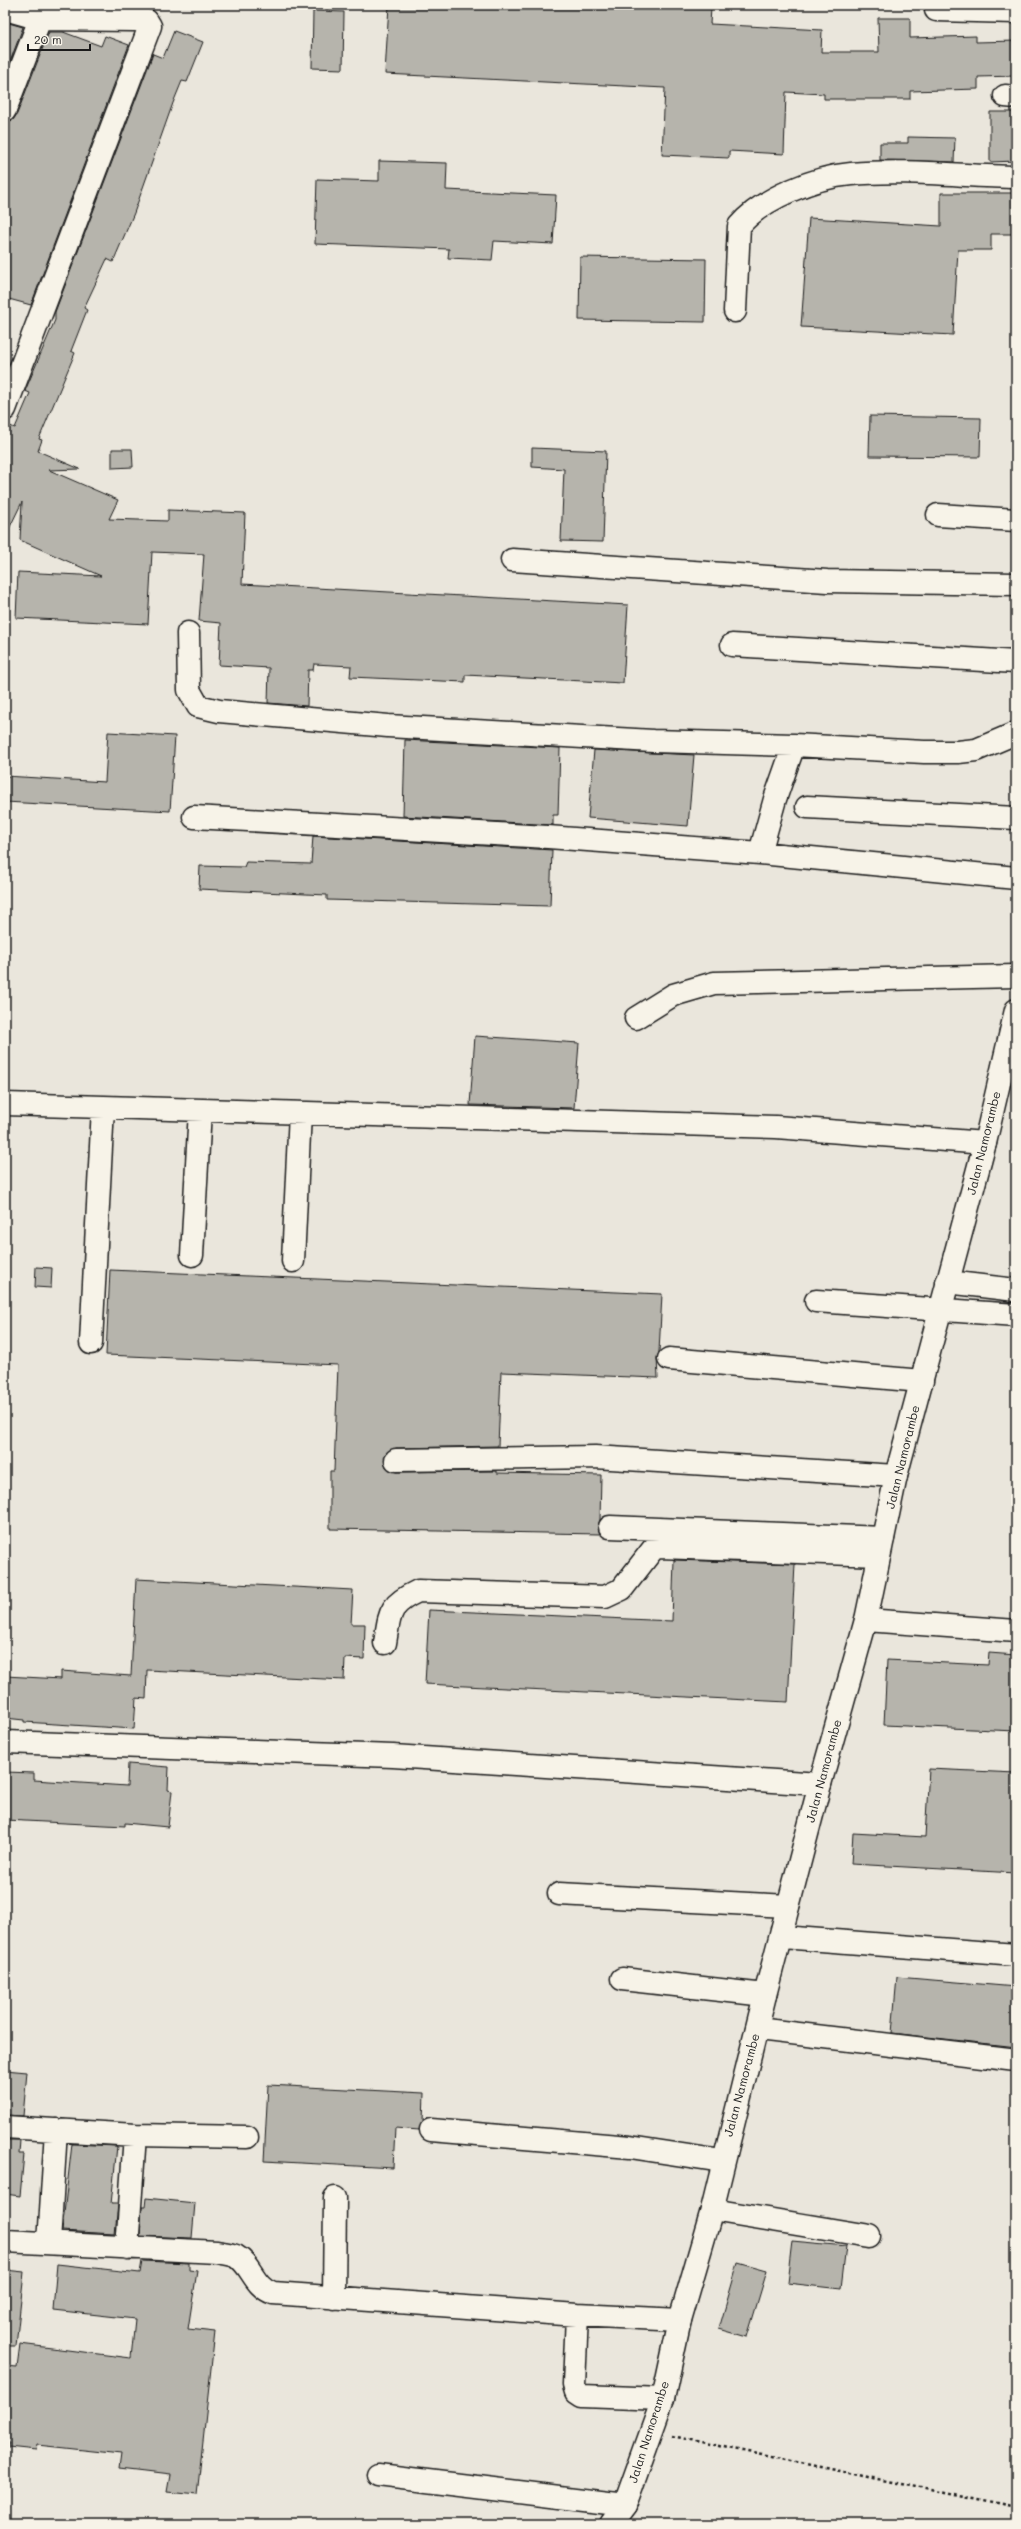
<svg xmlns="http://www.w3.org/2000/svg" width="1021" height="2529" viewBox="0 0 1021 2529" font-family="Mali,sans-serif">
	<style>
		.building { fill: #b6b4ac; stroke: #1c1c1c }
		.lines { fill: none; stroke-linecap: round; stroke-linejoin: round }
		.minor-casing { stroke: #1c1c1c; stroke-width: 25 }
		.major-casing { stroke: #1c1c1c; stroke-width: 25 }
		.path { stroke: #1c1c1c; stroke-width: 2.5; stroke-dasharray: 3 3; stroke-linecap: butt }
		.minor { stroke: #f7f3e8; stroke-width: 22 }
		.major { stroke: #f7f3e8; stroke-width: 22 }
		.labels { text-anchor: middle; stroke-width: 3; stroke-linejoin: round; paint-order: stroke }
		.street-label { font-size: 12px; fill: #1c1c1c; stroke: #f7f3e8 }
	</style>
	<rect width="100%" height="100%" fill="#eae6dc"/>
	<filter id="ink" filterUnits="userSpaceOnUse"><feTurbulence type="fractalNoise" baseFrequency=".025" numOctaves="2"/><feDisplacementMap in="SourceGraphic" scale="8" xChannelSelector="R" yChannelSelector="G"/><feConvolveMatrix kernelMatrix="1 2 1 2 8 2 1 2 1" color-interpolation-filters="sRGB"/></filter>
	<g filter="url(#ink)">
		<path class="building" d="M389,5H642L711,8L710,24L822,30L821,52H879L878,18H910V38L976,36V42L1016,41V76L978,77V89L910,91V99H824V94L786,92L784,154L729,151V158L662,155L665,88L385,74Z
			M313,11L344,12L343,69L312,68Z
			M5,22L23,27L5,75Z
			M174,31L203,42L187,82L182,81L173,103L134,213L113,262L107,259L84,308L87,310L71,351L75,353L39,439L42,440L38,451L80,469L49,470L118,500L109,519L168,521V510L245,513L242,584L628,605L623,683L465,675V682L350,677L351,666L314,664L313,670H308L307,706L268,703L269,668L219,665L221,623L199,621L204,554L152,552L148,624L16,618L18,572L101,576L20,540L22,502L5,537V424L15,428L30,393L25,391L55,320V312L153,54L163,58Z
			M49,32H63L101,46L105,36L129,45L31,305L5,298V122L13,120L17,114Z
			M990,112H1016V161L990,162Z
			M908,137L955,138L954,162L880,160V143H908Z
			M379,161L447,163L446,190L556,195L553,244L494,241L492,260L448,258L449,249L315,244L317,179L379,181Z
			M941,193H1016V234H991V250H958L953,335L801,327L809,218L941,226Z
			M580,257L706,259L705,322L579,320Z
			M870,416L981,418L980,457L869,456Z
			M532,448L606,451L603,542L561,541L564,469L532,467Z
			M112,449H132L133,467L112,468Z
			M108,732L175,736L170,811L5,802V776L105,782Z
			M405,740L560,748L558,815H553V825L403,816Z
			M594,750L694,755L688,826L588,818Z
			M313,836L552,850L550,906L327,900V895L199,889L200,866L244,867L246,862L311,864Z
			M475,1036L579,1043L574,1108L470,1105Z
			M36,1267L52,1268L51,1288L35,1287Z
			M110,1270L662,1294L659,1352L657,1358L658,1378L501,1372L498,1446L396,1448L385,1454L386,1467L396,1472L497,1471V1473L601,1475L600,1520L598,1527L600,1534L330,1529V1471H334L338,1365L106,1355Z
			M674,1560L795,1564L788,1702L425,1684L429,1610L672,1621Z
			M136,1579L353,1590L351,1624H365L364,1659L345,1658L344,1680L147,1670L146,1699L136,1698L134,1729L24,1722V1720L5,1718V1676L61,1679V1671L131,1676Z
			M989,1653L1016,1655V1731L884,1725L887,1660L988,1665Z
			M128,1764L169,1767L168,1790L172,1791L168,1827L125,1823V1826L5,1820V1772L34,1773V1780L127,1786Z
			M929,1769L1016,1773V1873L851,1864L853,1833L925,1837Z
			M897,1977L1016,1987V2047L892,2033Z
			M5,2070L27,2072L23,2116L5,2115Z
			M268,2085L424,2093L423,2121L419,2130L395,2128L393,2168L264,2161Z
			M5,2140H20L19,2154H24L20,2196L5,2194Z
			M72,2144L117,2146L111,2204H118L115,2234L62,2231Z
			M146,2198L195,2203L192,2238L140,2236L142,2207H145Z
			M792,2241L846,2246L841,2289L787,2283Z
			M142,2261L189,2263V2270L197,2271L188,2329L215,2332L197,2495L167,2492L170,2475L119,2469L121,2454L37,2445L36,2450L8,2447L9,2443H5V2366L17,2367L20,2344L131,2358L135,2319L53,2310L57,2264L140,2273Z
			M738,2263L767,2271L747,2337L719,2329Z
			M5,2270L24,2272L16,2346H5Z"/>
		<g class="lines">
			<defs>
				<path id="minor" d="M5,9L40,19L135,20L147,21L150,26L5,409
					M936,10L1016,12
					M1005,96L1016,97
					M5,110L40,19
					M735,311L739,226C762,198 816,177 851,174C904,169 962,176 1016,177
					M938,515L1016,520
					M512,560L827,581L1016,584
					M188,633L189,690L198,706L219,711L388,726L653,741L794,745L924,752H958L976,750L1016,733
					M732,645L1016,662
					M807,807L1016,818
					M194,817L548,837L760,853L1016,878
					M760,853L775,799L794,745
					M636,1018L673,995L714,983L1016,976
					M5,1104L776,1127L985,1143
					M192,1255L200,1110
					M293,1261L300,1113
					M947,1282L1016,1290
					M816,1301L1016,1315
					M91,1343L103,1107
					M669,1359L922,1381
					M396,1460L595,1457L896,1476
					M610,1527L883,1538
					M866,1620L1016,1631
					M385,1643C390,1613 388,1605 418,1591L605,1597L622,1589L653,1549L660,1547L879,1555
					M5,1742L393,1756L820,1784
					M559,1894L788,1906
					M782,1937L1016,1955
					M622,1979L765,1995
					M757,2029L1016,2060
					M5,2127L135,2135L247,2137
					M431,2130L630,2147L722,2161
					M712,2210L869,2236
					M5,2241L217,2252C223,2253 231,2254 236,2256C252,2265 253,2286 273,2293L577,2315L680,2320
					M49,2243L56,2130
					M127,2248L135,2135
					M334,2298L335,2198
					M577,2315L574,2385L576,2392L582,2396L663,2399
					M378,2475L625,2505"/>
				<path id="major" d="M611,2524L625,2505L663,2399L680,2320L712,2210L765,1995L820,1784L866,1620L896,1476L985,1143L1016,1010"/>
			</defs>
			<use href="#minor" class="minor-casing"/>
			<use href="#major" class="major-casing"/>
			<path class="path" d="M672,2436L1016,2508"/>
			<use href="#minor" class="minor"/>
			<use href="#major" class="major"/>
		</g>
	</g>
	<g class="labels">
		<g class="street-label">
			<text transform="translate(984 1143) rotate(-76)" y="4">Jalan Namorambe</text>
			<text transform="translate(903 1457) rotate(-76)" y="4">Jalan Namorambe</text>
			<text transform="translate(824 1771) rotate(-75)" y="4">Jalan Namorambe</text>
			<text transform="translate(742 2085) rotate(-75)" y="4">Jalan Namorambe</text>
			<text transform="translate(649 2432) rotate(-72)" y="4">Jalan Namorambe</text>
		</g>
	</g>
	<rect width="1021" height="2529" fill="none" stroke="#f7f3e8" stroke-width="20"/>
	<rect x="10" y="10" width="1001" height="2509" fill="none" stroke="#1c1c1c" stroke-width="1.5" filter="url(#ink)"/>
	<path d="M28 44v6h62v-6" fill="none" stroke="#1c1c1c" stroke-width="2"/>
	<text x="34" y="44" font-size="12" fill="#1c1c1c" stroke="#f7f3e8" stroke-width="3" paint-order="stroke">20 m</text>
</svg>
